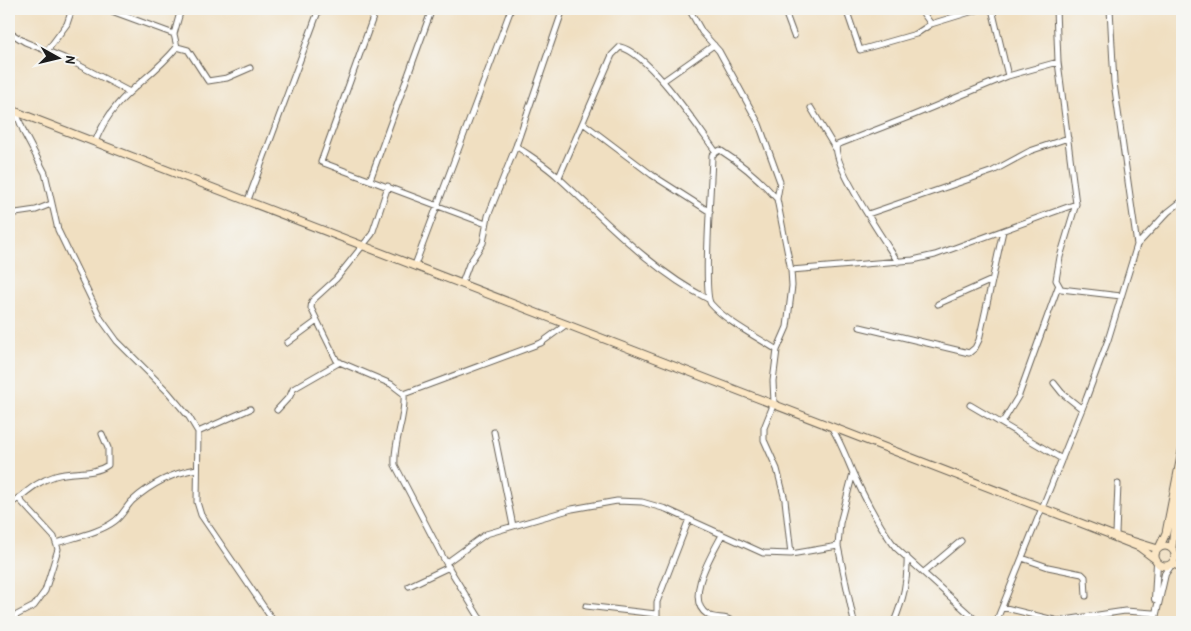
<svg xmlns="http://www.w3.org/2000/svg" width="1191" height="631" viewBox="0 0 1191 631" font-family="'Patrick Hand',sans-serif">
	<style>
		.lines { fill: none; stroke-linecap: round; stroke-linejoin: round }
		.minor-casing { stroke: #666056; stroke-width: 7 }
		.tertiary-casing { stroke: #666056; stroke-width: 8 }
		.secondary-casing { stroke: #666056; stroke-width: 9 }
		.minor { stroke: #fff; stroke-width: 5 }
		.tertiary { stroke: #fff; stroke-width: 6 }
		.secondary { stroke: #fbe6c4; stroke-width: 7 }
	</style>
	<rect width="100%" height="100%" fill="#f6f6f2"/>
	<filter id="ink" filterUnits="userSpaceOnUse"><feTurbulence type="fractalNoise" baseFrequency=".02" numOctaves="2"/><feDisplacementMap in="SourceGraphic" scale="10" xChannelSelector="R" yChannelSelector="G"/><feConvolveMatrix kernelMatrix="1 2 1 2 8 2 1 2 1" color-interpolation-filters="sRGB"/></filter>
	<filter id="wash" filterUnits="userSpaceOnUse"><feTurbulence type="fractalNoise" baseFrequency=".0096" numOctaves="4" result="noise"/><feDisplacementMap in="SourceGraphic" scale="20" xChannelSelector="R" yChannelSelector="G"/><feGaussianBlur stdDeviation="1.12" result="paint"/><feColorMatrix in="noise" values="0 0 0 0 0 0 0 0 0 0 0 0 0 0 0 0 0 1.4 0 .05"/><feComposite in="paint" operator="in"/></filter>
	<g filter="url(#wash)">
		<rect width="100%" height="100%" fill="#f0dfc1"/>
	</g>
	<g filter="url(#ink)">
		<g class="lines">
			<defs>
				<path id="minor" d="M106,9L174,34
					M376,9L321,162L486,224
					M689,9L702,32L719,51L759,124L780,182L777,199L791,270
					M784,9L794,36
					M846,9L860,50L916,34L931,24
					M920,9L931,24L980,9
					M992,9L1008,76
					M1056,9L1058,62L1076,204L1060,257L1056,280L1061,289L1121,296
					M1110,9L1114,83L1137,245
					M9,32L25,42L69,60L128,91
					M177,47L188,50L208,81L227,78L250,68
					M47,51L67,24L72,9
					M663,81L714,45
					M811,108L835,148
					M16,112L24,133L45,173L58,230L101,319L117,341L168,392L189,417L198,432L197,502L201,515L274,622
					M583,123L652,175L710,212
					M95,142C115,92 147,84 177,47L174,34L181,9
					M516,146C530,156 547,166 559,178C606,221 651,270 708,299
					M559,177L612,55L620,47C649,53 697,126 716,152
					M370,180L432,9
					M388,186L372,234L336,279L312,301L311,308L337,361L391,384L404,394C406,418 393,441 395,465L446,563L482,622
					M777,199C760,179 742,164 720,150L712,155C712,176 702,294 711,304C727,322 757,337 777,350
					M248,200L319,9
					M9,214L36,210L51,204
					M868,214L993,171L1030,151L1068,138
					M898,262C886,243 830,162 837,145L914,115L1008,76L1058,62
					M415,265L511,9
					M462,283L469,264L483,243L488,216L516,146L563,9
					M938,304L992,280
					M860,327L969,353L975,348L979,340L1003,231
					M287,343L317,321
					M1054,383L1062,393L1082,409
					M404,394L541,343L567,324
					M970,405L1062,459
					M277,410L290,396L293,389L340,362
					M1002,423L1019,395L1058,287
					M832,428C841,443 846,457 853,473C865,499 879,526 896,548L978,622
					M198,432L250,409
					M494,432L513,526
					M853,473L840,523L838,546L854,622
					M9,505C26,494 33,483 55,476C73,470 92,476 108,465V448L102,434
					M1116,534L1118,484
					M722,535C712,554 683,600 708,615C716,620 726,615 733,622
					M57,543C75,537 99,533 115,521C122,516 126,507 132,501C151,484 172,473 197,469
					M791,554L785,500L777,469L764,440V428L774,403L773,381L777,350L787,327L792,286L791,270L913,260L935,255L1076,204
					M1022,558L1048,567L1082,574L1085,577L1086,596
					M446,563L486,534L572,509L617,501L642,502L666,509L763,553L791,554L838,546
					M924,572L961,541
					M409,586L449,567
					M586,606L656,614
					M1002,607L1058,621L1125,611L1153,613
					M9,619L34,606L45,591L58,549L54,537L18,498
					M474,622L480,618
					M657,622V602L689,519
					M894,622C903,600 908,581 907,557
					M996,622L1086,399L1108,340L1137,245L1168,212L1182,201"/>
				<path id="tertiary" d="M1155,599L1157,563
					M1154,622L1165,574L1171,565"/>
				<path id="secondary" d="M9,109L1109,534L1158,549
					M1111,536L1139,547L1155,559
					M1155 556a10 10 0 1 1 20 0a10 10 0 1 1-20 0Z
					M1159,548L1166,533L1182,451
					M1172,548L1178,492
					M1172,564L1182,567"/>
			</defs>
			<use href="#minor" class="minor-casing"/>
			<use href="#tertiary" class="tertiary-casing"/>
			<use href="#secondary" class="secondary-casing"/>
			<use href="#minor" class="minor"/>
			<use href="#tertiary" class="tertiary"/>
			<use href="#secondary" class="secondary"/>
		</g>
	</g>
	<rect width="1191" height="631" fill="none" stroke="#f6f6f2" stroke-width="30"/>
	<g transform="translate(58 58) rotate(98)" stroke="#f6f6f2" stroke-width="4" paint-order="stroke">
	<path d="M0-4L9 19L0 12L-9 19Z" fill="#1c1c1c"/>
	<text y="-8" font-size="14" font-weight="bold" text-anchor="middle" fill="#1c1c1c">N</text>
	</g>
</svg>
